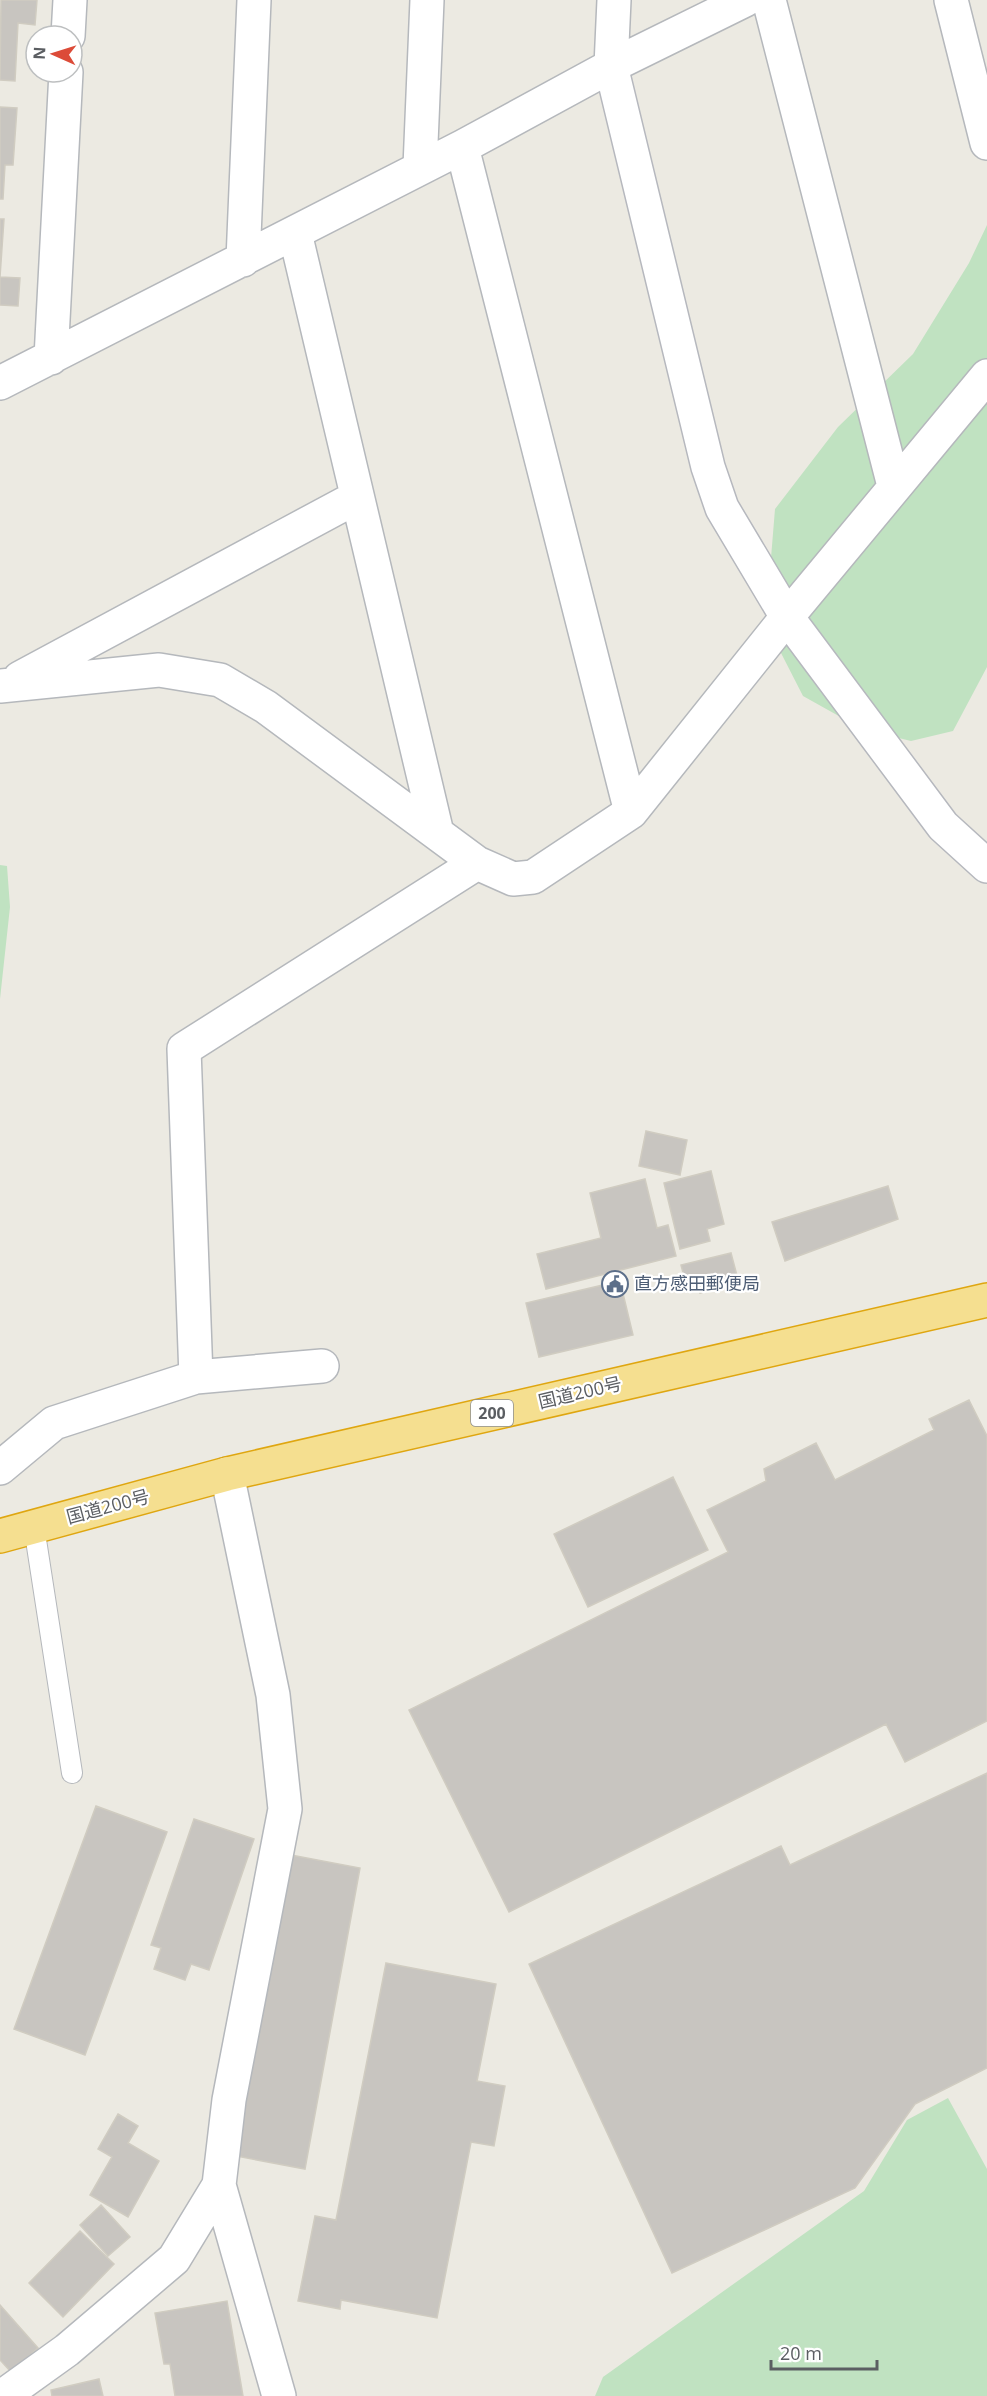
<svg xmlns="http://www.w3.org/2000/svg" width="987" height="2396" viewBox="0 0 987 2396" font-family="'Open Sans','Noto Sans JP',sans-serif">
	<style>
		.green { fill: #c0e2c1 }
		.building { fill: #c8c5c0; stroke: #d0ccc1; stroke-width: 1.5 }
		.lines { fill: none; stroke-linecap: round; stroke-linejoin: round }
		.lane-casing { stroke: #b5b8bc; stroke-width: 22 }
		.street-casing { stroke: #b5b8bc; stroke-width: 36 }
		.secondary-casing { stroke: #b6b8be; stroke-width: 36 }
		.highway-casing { stroke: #dfa610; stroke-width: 36 }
		.lane { stroke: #fff; stroke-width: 20 }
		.street { stroke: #fff; stroke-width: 33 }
		.secondary { stroke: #fff; stroke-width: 33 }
		.highway { stroke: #f5df90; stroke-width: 33 }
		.labels { text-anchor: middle; stroke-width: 4.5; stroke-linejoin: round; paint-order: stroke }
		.shield { fill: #fff; stroke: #8c8e91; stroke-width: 1.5 }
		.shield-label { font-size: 16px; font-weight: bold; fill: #5b5e62 }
		.service-label { font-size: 18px; fill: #4e5e75; stroke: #fff; text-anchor: start }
		.street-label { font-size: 18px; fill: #5b5e62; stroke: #fff }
	</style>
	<rect width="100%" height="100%" fill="#eceae2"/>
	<path class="green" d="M987,225V667L953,731L911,741L862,729L803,696L781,653L770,570L775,509L838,427L913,354L969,263Z
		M0,865L7,866L10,907L0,999Z
		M948,2098L987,2169V2396H595L603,2377L864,2191L907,2120Z"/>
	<path class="building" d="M1,0H37L35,25L18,23L15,81L0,80Z
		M0,107L17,108L13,165H5L3,199H0Z
		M0,219H4L0,277L20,278L18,306L0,305Z
		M646,1131L687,1140L680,1175L639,1166Z
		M711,1171L724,1224L707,1229L710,1241L680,1249L664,1183Z
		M645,1179L657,1228L668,1225L676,1256L546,1289L537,1254L601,1238L590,1193Z
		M888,1186L898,1219L785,1261L772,1222Z
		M731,1253L739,1283L700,1293L698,1285L687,1288L681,1265Z
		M620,1281L633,1335L539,1357L526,1303Z
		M969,1400L987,1436V1721L905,1762L886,1724L509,1912L409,1710L728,1552L707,1510L766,1481L764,1469L816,1443L835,1480L934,1430L929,1419Z
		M673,1477L708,1550L588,1607L554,1534Z
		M987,1773V2068L915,2104L855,2188L672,2273L529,1964L781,1846L790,1865Z
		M96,1806L167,1832L85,2055L14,2029Z
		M194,1819L254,1839L209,1970L191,1964L185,1980L154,1969L161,1948L151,1945Z
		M291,1855L360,1868L305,2169L236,2156Z
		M386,1963L496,1984L477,2081L505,2086L494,2146L471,2142L437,2318L341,2300L340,2309L298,2301L315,2216L336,2220Z
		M118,2114L138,2126L128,2143L159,2161L128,2217L90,2195L112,2157L98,2149Z
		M101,2205L130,2237L108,2256L80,2225Z
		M80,2231L114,2264L63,2317L29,2283Z
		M227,2301L243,2396H175L170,2364H164L155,2313Z
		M0,2305L38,2348L11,2372L0,2360Z
		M99,2379L103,2396H52L51,2390Z"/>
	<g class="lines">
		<defs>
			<path id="lane" d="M34,1527L72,1773"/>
			<path id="street" d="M769,0L894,486
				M951,0L987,143
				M68,36L70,0
				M611,66L614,0
				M462,147L631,812
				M420,167L427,0
				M295,233L437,833
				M243,260L254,0
				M51,358L66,72
				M0,383L462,147L611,66L745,0
				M20,678L357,497
				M0,686L159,670L220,680L266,707L477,863L513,879L533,877L631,812L787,617L987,376
				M196,1377L184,1049L477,863
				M0,1468L54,1423L196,1377L322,1366
				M227,1474L273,1695L285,1809L229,2100L219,2185L279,2396
				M3,2396L67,2350L174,2259L219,2185"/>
			<path id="secondary" d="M611,66L708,467L722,508L787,617L943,826L987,866"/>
			<path id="highway" d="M0,1536L227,1474L987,1300"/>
		</defs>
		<use href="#lane" class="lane-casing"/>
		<use href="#street" class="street-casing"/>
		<use href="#secondary" class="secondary-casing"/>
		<use href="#highway" class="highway-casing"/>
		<use href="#lane" class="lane"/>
		<use href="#street" class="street"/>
		<use href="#secondary" class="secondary"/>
		<use href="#highway" class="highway"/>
	</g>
	<defs>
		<symbol id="civic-ring" viewBox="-11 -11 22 22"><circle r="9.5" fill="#fff" stroke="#5c6f8a" stroke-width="1.5"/><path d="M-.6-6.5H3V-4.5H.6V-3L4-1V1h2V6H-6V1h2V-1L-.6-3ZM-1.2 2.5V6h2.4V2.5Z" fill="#5c6f8a"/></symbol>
	</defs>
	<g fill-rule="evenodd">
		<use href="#civic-ring" x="600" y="1269" width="30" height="30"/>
	</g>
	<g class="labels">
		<rect class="shield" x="471" y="1400" width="42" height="26" rx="4.5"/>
		<g class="shield-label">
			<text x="492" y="1419">200</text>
		</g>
		<g class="service-label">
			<text x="634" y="1290">直方感田郵便局</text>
		</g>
		<g class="street-label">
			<text transform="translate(580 1393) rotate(-13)" y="6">国道200号</text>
			<text transform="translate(108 1507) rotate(-15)" y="6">国道200号</text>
		</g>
	</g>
	<g transform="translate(54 54) rotate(273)"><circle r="28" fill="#ffffff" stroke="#bdbfc0" stroke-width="1.5"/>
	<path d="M0-4.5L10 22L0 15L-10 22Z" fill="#dc4b38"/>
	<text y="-9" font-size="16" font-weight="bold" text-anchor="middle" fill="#5b5e62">N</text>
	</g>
	<path d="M771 2360v9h106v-9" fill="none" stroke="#5b5e62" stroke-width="3"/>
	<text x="780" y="2360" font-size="18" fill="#5b5e62" stroke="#ffffff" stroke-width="4.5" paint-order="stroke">20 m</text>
</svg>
